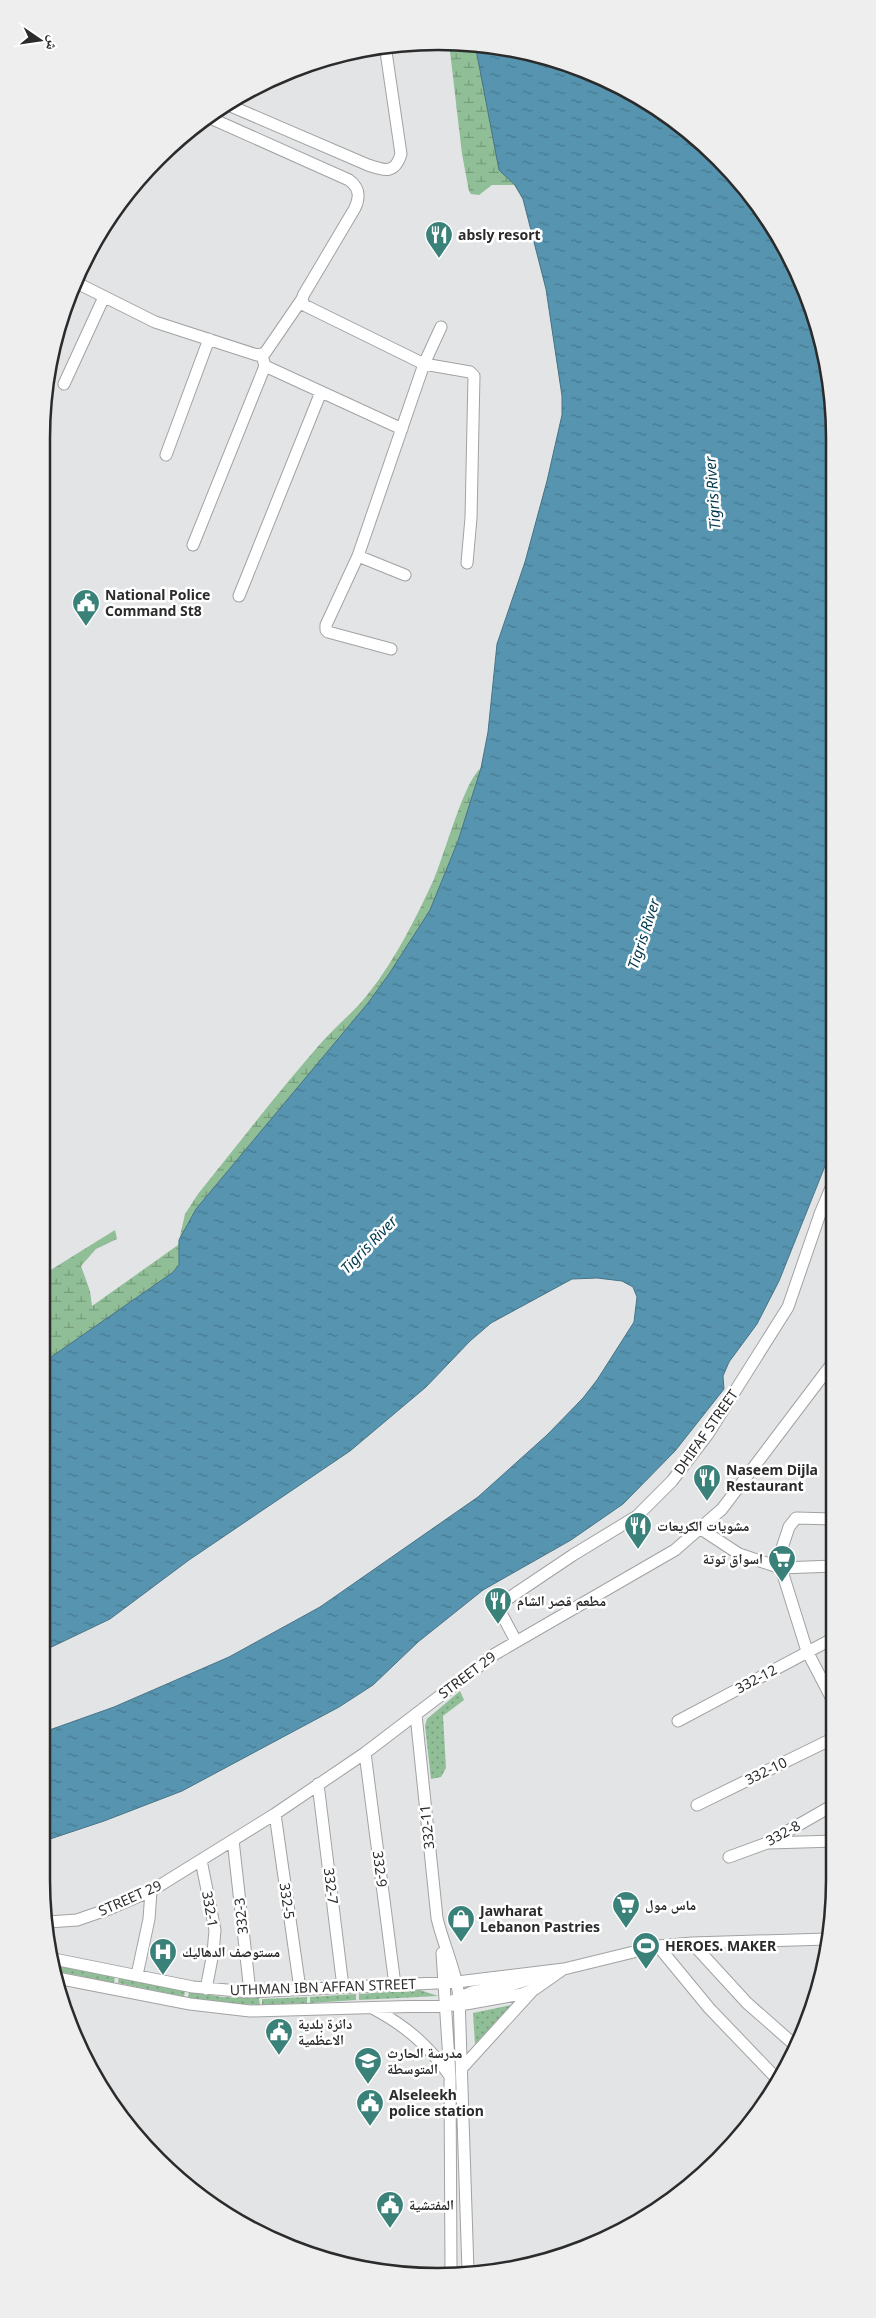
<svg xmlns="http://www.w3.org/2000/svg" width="876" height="2318" viewBox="0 0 876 2318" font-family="'Noto Sans','Noto Naskh Arabic',sans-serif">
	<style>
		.grass { fill: url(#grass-dots) }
		.wetland { fill: url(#wetland-marsh) }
		.water { fill: url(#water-ripples); stroke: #497487 }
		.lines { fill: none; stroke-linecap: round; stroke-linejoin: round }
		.minor-casing { stroke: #a1a2a3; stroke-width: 13 }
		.minor { stroke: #fff; stroke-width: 11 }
		.labels { text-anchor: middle; stroke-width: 5; stroke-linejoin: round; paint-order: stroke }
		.poi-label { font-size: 14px; font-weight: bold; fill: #2b2b2b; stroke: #fff; text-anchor: start }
		.street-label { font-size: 14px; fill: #2b2b2b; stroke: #fff }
		.water-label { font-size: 15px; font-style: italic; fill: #00394d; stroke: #fff }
		.rim { fill: none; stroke: #2b2b2b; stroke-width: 2.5 }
	</style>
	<defs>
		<pattern id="grass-dots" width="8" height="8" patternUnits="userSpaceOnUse" patternTransform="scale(1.25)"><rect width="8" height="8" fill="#90bf97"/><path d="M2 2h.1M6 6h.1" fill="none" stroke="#769b7b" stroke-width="1.8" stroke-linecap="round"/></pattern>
		<pattern id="wetland-marsh" width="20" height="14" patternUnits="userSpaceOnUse" patternTransform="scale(1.25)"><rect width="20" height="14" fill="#90bf97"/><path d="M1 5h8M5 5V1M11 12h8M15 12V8" fill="none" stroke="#769b7b"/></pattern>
		<pattern id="water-ripples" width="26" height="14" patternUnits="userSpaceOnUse" patternTransform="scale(1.25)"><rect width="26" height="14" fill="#5694af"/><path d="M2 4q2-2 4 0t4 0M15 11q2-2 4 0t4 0" fill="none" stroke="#47798f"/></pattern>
	</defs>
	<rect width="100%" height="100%" fill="#e3e4e5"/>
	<path class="grass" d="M460,1691L464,1700L443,1716L446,1768L441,1777L431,1779L425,1726L427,1719Z
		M55,1964L115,1976L114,1983L56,1971Z
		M119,1977L185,1991L184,1997L118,1983Z
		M420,1990L438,1996L359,2000V1994Z
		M189,1991L222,1997L259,1998L260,2005L210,2003L188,1998Z
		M356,1994V2000L310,2003V1997Z
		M307,1997V2003L262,2005V1999Z
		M516,2004L515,2006L475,2044L473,2013Z"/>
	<path class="wetland" d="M464,42L495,47L519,165L572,396L499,776L408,953L213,1241L41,1378V1276L115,1230L117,1239L96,1249L81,1266L90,1291L92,1306L178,1245L185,1214L198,1194C239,1143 278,1092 321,1043C336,1026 354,1012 368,994C395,960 416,918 434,879C445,854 464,781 481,768L525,562L547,481L562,415V396L546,289L523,199L514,185H492L479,195L471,194L469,191L462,154L449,43Z"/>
	<path class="water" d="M475,44L541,55L658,108L736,177L804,286L831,386L833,1146L779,1281L757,1324L729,1362L723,1376L724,1389L675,1451L623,1504L571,1540L483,1590L418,1642L373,1685L339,1707L182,1791L104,1821L41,1842V1733L114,1707L229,1657L320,1607L478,1497L547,1435L583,1398L597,1380L634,1322L637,1297L633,1287L622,1281L597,1278L572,1279L491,1323L470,1341L426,1387L350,1451L189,1560L110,1619L41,1652V1364L172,1273L179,1265V1240L196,1209L368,1003L389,974L430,910L458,841L481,768L488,732L497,644L525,562L547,481L562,415V396L546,289L523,199L515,185L499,170Z"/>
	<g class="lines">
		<defs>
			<path id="minor" d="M226,104L368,165C385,171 395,174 401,154L385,45
				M208,117L349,180C360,188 360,197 355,208L304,294L302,299L304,305L424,364L470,372L474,376L471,518L467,563
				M75,282L155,322L257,355L265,353L302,299
				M263,359L265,366L402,429
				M64,384L104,297
				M166,455L209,339
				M193,545L265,366
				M358,556L405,575
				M239,596L321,392
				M391,649L328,632L326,630V625L358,556L424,364L441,327
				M701,1529L739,1554L781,1568L834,1566
				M776,1566L789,1527L796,1518L834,1519
				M781,1568L807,1651L834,1703
				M516,1641L501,1613L506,1600L573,1555L637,1516L672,1481L708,1434L788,1307L820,1214L833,1183
				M416,1715L437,1918C443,1944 456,1970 459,1997L468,2271
				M678,1721L834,1638
				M365,1753L395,1985
				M318,1784L343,1987
				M697,1805L834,1738
				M275,1814L300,1989
				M233,1840L250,1992
				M769,1843L835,1841
				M729,1857L767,1843L835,1804
				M201,1860L215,1930L213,1953L206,1989
				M48,1922L77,1920L109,1909L151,1891L275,1814L365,1753L495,1654L675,1550L722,1509L834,1361
				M692,1943L747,2003L797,2047
				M658,1946L709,2008L778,2080
				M442,1953L450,2076L451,2271
				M54,1959L193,1987L250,1992L457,1982L564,1969L658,1946L692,1943L827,1939
				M137,1975L149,1919L151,1891
				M57,1978L190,2004L250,2011L460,2005L522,1994L535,1989L562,1970
				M454,2000L472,1992L511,1985L537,1977
				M374,2009C406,2026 429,2046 450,2076
				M462,2068L533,1990"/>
		</defs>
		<use href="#minor" class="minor-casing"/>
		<use href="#minor" class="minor"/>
	</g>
	<defs>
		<symbol id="restaurant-pin" viewBox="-11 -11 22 30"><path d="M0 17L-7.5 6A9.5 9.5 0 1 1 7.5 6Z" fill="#3a817a" stroke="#fff"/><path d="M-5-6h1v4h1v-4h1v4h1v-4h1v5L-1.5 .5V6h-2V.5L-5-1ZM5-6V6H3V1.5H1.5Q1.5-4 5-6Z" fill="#fff"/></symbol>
		<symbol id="civic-pin" viewBox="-11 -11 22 30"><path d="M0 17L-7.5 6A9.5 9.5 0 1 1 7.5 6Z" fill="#3a817a" stroke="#fff"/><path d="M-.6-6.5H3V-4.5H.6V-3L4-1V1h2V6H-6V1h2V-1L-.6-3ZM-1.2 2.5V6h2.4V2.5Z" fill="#fff"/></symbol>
		<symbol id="supermarket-pin" viewBox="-11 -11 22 30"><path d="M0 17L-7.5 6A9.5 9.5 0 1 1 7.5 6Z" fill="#3a817a" stroke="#fff"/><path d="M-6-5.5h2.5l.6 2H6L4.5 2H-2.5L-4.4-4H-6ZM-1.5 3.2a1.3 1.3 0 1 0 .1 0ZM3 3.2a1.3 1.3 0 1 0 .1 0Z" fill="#fff"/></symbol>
		<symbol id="shop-pin" viewBox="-11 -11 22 30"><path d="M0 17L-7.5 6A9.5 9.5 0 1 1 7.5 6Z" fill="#3a817a" stroke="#fff"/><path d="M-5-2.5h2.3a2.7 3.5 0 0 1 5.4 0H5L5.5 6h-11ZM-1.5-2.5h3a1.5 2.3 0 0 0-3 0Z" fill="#fff"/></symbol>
		<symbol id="stadium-pin" viewBox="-11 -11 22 30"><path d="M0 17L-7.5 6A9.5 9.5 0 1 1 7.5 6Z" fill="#3a817a" stroke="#fff"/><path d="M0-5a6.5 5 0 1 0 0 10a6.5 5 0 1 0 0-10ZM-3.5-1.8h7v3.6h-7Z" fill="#fff"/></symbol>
		<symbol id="hospital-pin" viewBox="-11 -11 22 30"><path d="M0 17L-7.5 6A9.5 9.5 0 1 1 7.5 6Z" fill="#3a817a" stroke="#fff"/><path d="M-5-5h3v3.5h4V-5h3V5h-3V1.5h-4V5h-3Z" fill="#fff"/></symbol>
		<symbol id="school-pin" viewBox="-11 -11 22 30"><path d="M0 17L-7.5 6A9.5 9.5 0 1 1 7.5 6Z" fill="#3a817a" stroke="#fff"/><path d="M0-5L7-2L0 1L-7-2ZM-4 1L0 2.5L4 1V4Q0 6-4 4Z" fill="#fff"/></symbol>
	</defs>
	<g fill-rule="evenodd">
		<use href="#restaurant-pin" x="423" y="219" width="32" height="43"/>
		<use href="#civic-pin" x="70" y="587" width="32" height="43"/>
		<use href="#restaurant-pin" x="691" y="1462" width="32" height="43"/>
		<use href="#restaurant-pin" x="622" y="1510" width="32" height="43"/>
		<use href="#supermarket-pin" x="766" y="1543" width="32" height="43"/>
		<use href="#restaurant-pin" x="482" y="1585" width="32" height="43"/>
		<use href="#supermarket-pin" x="610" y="1889" width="32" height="43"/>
		<use href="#shop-pin" x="445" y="1903" width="32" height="43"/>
		<use href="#stadium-pin" x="630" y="1930" width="32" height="43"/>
		<use href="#hospital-pin" x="147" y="1936" width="32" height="43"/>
		<use href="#civic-pin" x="263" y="2016" width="32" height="43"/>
		<use href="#school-pin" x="352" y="2045" width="32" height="43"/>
		<use href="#civic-pin" x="354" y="2087" width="32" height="43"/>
		<use href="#civic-pin" x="374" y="2189" width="32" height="43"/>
	</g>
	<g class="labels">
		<g class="poi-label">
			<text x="458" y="240">absly resort</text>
			<text x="105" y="600">National Police<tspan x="105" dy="16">Command St8</tspan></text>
			<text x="726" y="1475">Naseem Dijla<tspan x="726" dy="16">Restaurant</tspan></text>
			<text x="657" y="1531">مشويات الكريعات</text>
			<text x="763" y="1564" text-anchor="end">اسواق توتة</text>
			<text x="517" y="1606">مطعم قصر الشام</text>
			<text x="645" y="1910">ماس مول</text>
			<text x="480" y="1916">Jawharat<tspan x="480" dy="16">Lebanon Pastries</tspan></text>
			<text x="665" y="1951">HEROES. MAKER</text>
			<text x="182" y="1957">مستوصف الدهاليك</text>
			<text x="298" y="2029">دائرة بلدية<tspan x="298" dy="16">الاعظمية</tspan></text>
			<text x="387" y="2058">مدرسة الحارث<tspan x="387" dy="16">المتوسطة</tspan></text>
			<text x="389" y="2100">Alseleekh<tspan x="389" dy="16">police station</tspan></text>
			<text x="409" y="2210">المفتشية</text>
		</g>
		<g class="street-label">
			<text transform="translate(706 1432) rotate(-55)" y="5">DHIFAF STREET</text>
			<text transform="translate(467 1675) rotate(-37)" y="5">STREET 29</text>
			<text transform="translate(756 1679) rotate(-28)" y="5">332-12</text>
			<text transform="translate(766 1771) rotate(-26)" y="5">332-10</text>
			<text transform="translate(427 1827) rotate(-96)" y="5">332-11</text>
			<text transform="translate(783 1833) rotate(-29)" y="5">332-8</text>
			<text transform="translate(380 1869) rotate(83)" y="5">332-9</text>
			<text transform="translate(331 1886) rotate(83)" y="5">332-7</text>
			<text transform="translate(130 1898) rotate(-24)" y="5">STREET 29</text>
			<text transform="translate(287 1901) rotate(82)" y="5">332-5</text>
			<text transform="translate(210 1909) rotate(80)" y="5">332-1</text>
			<text transform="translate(241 1916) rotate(-96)" y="5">332-3</text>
			<text transform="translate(323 1987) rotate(-2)" y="5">UTHMAN IBN AFFAN STREET</text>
		</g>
		<g class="water-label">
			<text transform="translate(713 493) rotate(-94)" y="5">Tigris River</text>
			<text transform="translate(644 934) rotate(-72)" y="5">Tigris River</text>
			<text transform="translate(369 1245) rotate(-46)" y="5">Tigris River</text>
		</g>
	</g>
	<path d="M0 0H876V2318H0ZM438 50H438A388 388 0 0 1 826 438V1880A388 388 0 0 1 438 2268H438A388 388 0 0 1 50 1880V438A388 388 0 0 1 438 50Z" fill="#eee" fill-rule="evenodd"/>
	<path class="rim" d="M438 50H438A388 388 0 0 1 826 438V1880A388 388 0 0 1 438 2268H438A388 388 0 0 1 50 1880V438A388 388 0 0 1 438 50Z"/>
	<g transform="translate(40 40) rotate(103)" stroke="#ffffff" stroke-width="4" paint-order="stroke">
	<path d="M0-4L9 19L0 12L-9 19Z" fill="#2b2b2b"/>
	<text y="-8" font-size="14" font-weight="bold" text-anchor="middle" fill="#2b2b2b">ش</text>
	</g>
</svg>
